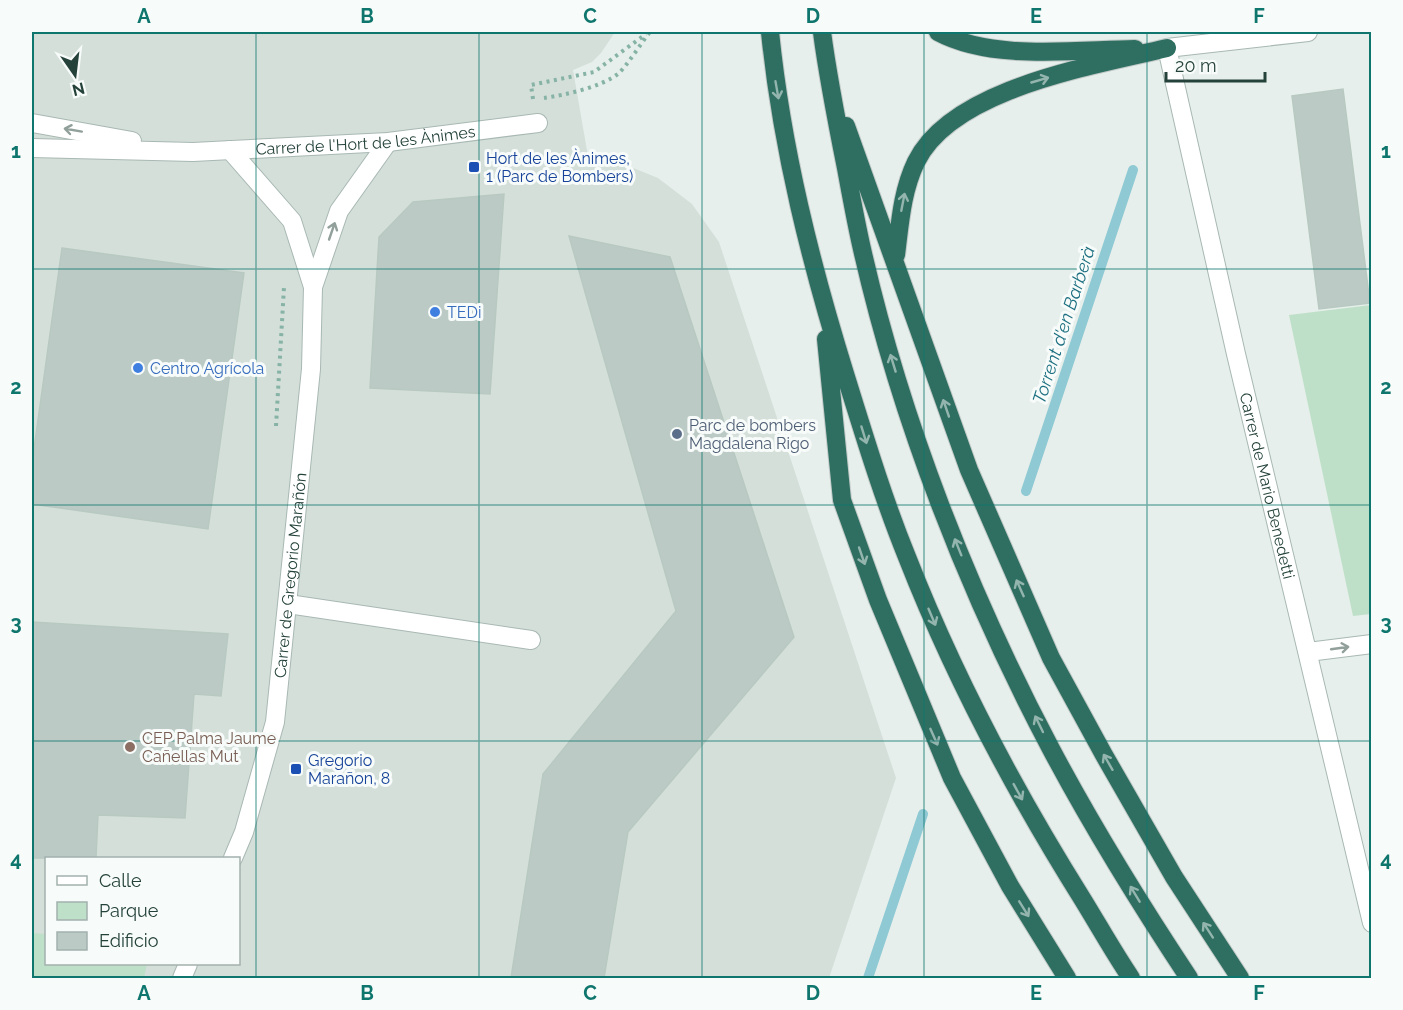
<svg xmlns="http://www.w3.org/2000/svg" width="1403" height="1010" viewBox="0 0 1403 1010" font-family="Raleway,sans-serif">
	<style>
		.built { fill: #d4dfda; fill-rule: evenodd }
		.green { fill: #bfe0c8 }
		.lines { fill: none; stroke-linecap: round; stroke-linejoin: round }
		.stream { stroke: #8ec9d4; stroke-width: 10 }
		.building { fill: #bbcac4; stroke: #b8c9c2; stroke-width: 1.5 }
		.minor-casing { stroke: #a8b8b2; stroke-width: 20 }
		.highway-casing { stroke: #c2cac8; stroke-width: 20 }
		.path { stroke: #86b3a5; stroke-width: 4; stroke-dasharray: 3 4.5; stroke-linecap: butt }
		.minor { stroke: #fff; stroke-width: 18 }
		.highway { stroke: #2f6f62; stroke-width: 18 }
		.oneway { stroke: #93b5ae }
		.oneway2 { stroke: #92a09c }
		.grid { fill: none; stroke: #0f766e; stroke-width: 1.5; stroke-opacity: 0.55 }
		.transit-dot { fill: #1a4fb4; stroke: #f7fbf9; stroke-width: 2 }
		.shop-dot { fill: #3f7fe0; stroke: #f7fbf9; stroke-width: 2 }
		.service-dot { fill: #5c6f8a; stroke: #f7fbf9; stroke-width: 2 }
		.education-dot { fill: #8d6e63; stroke: #f7fbf9; stroke-width: 2 }
		.labels { text-anchor: middle; stroke-width: 6; stroke-linejoin: round; paint-order: stroke }
		.street-label { font-size: 16px; fill: #24423a; stroke: #f7fbf9 }
		.transit-label { font-size: 16px; fill: #164399; stroke: #f7fbf9; text-anchor: start }
		.shop-label { font-size: 16px; fill: #366cbe; stroke: #f7fbf9; text-anchor: start }
		.service-label { font-size: 16px; fill: #4e5e75; stroke: #f7fbf9; text-anchor: start }
		.education-label { font-size: 16px; fill: #785e54; stroke: #f7fbf9; text-anchor: start }
		.water-label { font-size: 18px; font-style: italic; fill: #1c6f80; stroke: #f7fbf9 }
		.neatline { fill: none; stroke: #0f766e; stroke-width: 2 }
		.grid-label { font-size: 20px; text-anchor: middle; font-weight: bold; fill: #0f766e }
	</style>
	<rect width="100%" height="100%" fill="#e6efeb"/>
	<path class="built" d="M32,32H615L601,53L592,62L573,70L589,162L626,165L658,178L692,204L719,242L896,778L829,978H32ZM46,858H238V964H46Z"/>
	<path class="green" d="M1371,305V614L1353,616L1289,315Z
		M32,933L46,934V964H147L144,978H32Z"/>
	<g class="lines">
		<path class="stream" d="M1026,491L1133,170
			M868,978L923,814"/>
	</g>
	<path class="building" d="M1343,89L1370,303L1319,309L1292,96Z
		M504,194L490,394L370,388L379,237L413,202Z
		M569,236L670,257L794,637L628,832L604,978H511L543,774L676,611Z
		M62,248L244,273L208,529L32,504V463Z
		M32,622L228,634L221,696L194,694L185,818L98,815L96,858H32Z"/>
	<g class="lines">
		<defs>
			<g id="minor">
				<path id="s1" d="M1308,32L1167,48L1236,354L1372,923"/>
				<path d="M32,123L132,141"/>
				<path id="s2" d="M32,148L193,152L388,142L538,123"/>
				<path d="M230,150L292,221L313,287"/>
				<path d="M288,604L531,640"/>
				<path d="M1308,652L1372,644"/>
				<path id="s3" d="M233,858L244,832L275,722L311,369L313,287L339,211L388,142"/>
				<path d="M182,978L188,964"/>
			</g>
			<path id="highway" d="M770,32C782,150 811,264 846,377C865,438 883,498 907,557C954,677 1014,790 1083,900C1099,926 1114,953 1131,978
				M822,32C828,78 837,123 846,168C851,195 856,223 862,249C901,421 969,594 1051,749C1093,828 1140,904 1189,978
				M938,32C992,61 1074,50 1135,49
				M846,126L969,470L1051,658L1104,755L1174,877L1240,978
				M896,255C900,223 902,191 916,162C952,88 1093,66 1167,48
				M826,339L842,500L878,600L952,778L1010,886L1067,978"/>
		</defs>
		<use href="#minor" class="minor-casing"/>
		<use href="#highway" class="highway-casing"/>
		<path class="path" d="M544,98C565,95 602,87 619,73C629,63 641,43 650,32
			M533,99L531,85L594,72L646,34
			M276,426L284,287"/>
		<use href="#minor" class="minor"/>
		<use href="#highway" class="highway"/>
	</g>
	<defs><path id="oneway-shaft" d="M-6 0H5M1.5-3L5.5 0L1.5 3" fill="none" stroke-width="1.6" stroke-linecap="round" stroke-linejoin="round" transform="scale(1.5)"/></defs>
	<g class="oneway">
		<use href="#oneway-shaft" transform="translate(1040 80) rotate(-16)"/>
		<use href="#oneway-shaft" transform="translate(777 90) rotate(80)"/>
		<use href="#oneway-shaft" transform="translate(903 202) rotate(-79)"/>
		<use href="#oneway-shaft" transform="translate(893 363) rotate(-107)"/>
		<use href="#oneway-shaft" transform="translate(946 408) rotate(-109)"/>
		<use href="#oneway-shaft" transform="translate(864 435) rotate(73)"/>
		<use href="#oneway-shaft" transform="translate(958 547) rotate(-112)"/>
		<use href="#oneway-shaft" transform="translate(862 556) rotate(71)"/>
		<use href="#oneway-shaft" transform="translate(1020 588) rotate(-114)"/>
		<use href="#oneway-shaft" transform="translate(932 617) rotate(67)"/>
		<use href="#oneway-shaft" transform="translate(1039 724) rotate(-116)"/>
		<use href="#oneway-shaft" transform="translate(934 737) rotate(66)"/>
		<use href="#oneway-shaft" transform="translate(1108 762) rotate(-120)"/>
		<use href="#oneway-shaft" transform="translate(1018 792) rotate(61)"/>
		<use href="#oneway-shaft" transform="translate(1135 894) rotate(-121)"/>
		<use href="#oneway-shaft" transform="translate(1024 909) rotate(58)"/>
		<use href="#oneway-shaft" transform="translate(1208 930) rotate(-123)"/>
	</g>
	<g class="oneway2">
		<use href="#oneway-shaft" transform="translate(73 130) rotate(-170)"/>
		<use href="#oneway-shaft" transform="translate(332 231) rotate(-71)"/>
		<use href="#oneway-shaft" transform="translate(1340 648) rotate(-8)"/>
	</g>
	<path class="grid" d="M256,32V978M479,32V978M702,32V978M924,32V978M1147,32V978M32,269H1372M32,505H1372M32,741H1372"/>
	<g class="transit-dot">
		<rect x="468" y="161" width="12" height="12" rx="3"/>
		<rect x="290" y="763" width="12" height="12" rx="3"/>
	</g>
	<g class="shop-dot">
		<circle cx="435" cy="312" r="6"/>
		<circle cx="138" cy="368" r="6"/>
	</g>
	<circle class="service-dot" cx="677" cy="434" r="6"/>
	<circle class="education-dot" cx="130" cy="747" r="6"/>
	<g class="labels">
		<g class="street-label">
			<text dy="6" stroke="none"><textPath href="#s2" startOffset="334">Carrer de l'Hort de les Ànimes</textPath></text>
			<text dy="6" stroke="none"><textPath href="#s1" startOffset="591">Carrer de Mario Benedetti</textPath></text>
			<text dy="6" stroke="none"><textPath href="#s3" startOffset="290">Carrer de Gregorio Marañón</textPath></text>
		</g>
		<g class="transit-label">
			<text x="486" y="164">Hort de les Ànimes,<tspan x="486" dy="18">1 (Parc de Bombers)</tspan></text>
			<text x="308" y="766">Gregorio<tspan x="308" dy="18">Marañon, 8</tspan></text>
		</g>
		<g class="shop-label">
			<text x="447" y="318">TEDi</text>
			<text x="150" y="374">Centro Agrícola</text>
		</g>
		<g class="service-label">
			<text x="689" y="431">Parc de bombers<tspan x="689" dy="18">Magdalena Rigo</tspan></text>
		</g>
		<g class="education-label">
			<text x="142" y="744">CEP Palma Jaume<tspan x="142" dy="18">Cañellas Mut</tspan></text>
		</g>
		<g class="water-label">
			<text transform="translate(1064 325) rotate(-72)" y="6">Torrent d'en Barberà</text>
		</g>
	</g>
	<rect width="1403" height="1010" fill="none" stroke="#f7fbf9" stroke-width="66"/>
	<rect x="45" y="857" width="195" height="108" fill="#f7fbf9" stroke="#a3b1ad" stroke-width="1.5"/>
	<rect x="57" y="876" width="30" height="9" fill="#ffffff" stroke="#a3b1ad" stroke-width="1.5"/>
	<text x="99" y="887" font-size="18" fill="#24423a">Calle</text>
	<rect x="57" y="902" width="30" height="18" fill="#bfe0c8" stroke="#a3b1ad" stroke-width="1.5"/>
	<text x="99" y="917" font-size="18" fill="#24423a">Parque</text>
	<rect x="57" y="932" width="30" height="18" fill="#bbcac4" stroke="#a3b1ad" stroke-width="1.5"/>
	<text x="99" y="947" font-size="18" fill="#24423a">Edificio</text>
	<g transform="translate(75 75) rotate(166)" stroke="#f7fbf9" stroke-width="4.5" paint-order="stroke">
	<path d="M0-4.5L10 22L0 15L-10 22Z" fill="#24423a"/>
	<text y="-9" font-size="16" font-weight="bold" text-anchor="middle" fill="#24423a">N</text>
	</g>
	<path d="M1166 72v9h99v-9" fill="none" stroke="#24423a" stroke-width="3"/>
	<text x="1175" y="72" font-size="18" fill="#24423a" stroke="#f7fbf9" stroke-width="4.5" paint-order="stroke">20 m</text>
	<rect x="33" y="33" width="1337" height="944" class="neatline"/>
	<g class="grid-label">
		<text x="144" y="23">A</text>
		<text x="367" y="23">B</text>
		<text x="590" y="23">C</text>
		<text x="813" y="23">D</text>
		<text x="1036" y="23">E</text>
		<text x="1259" y="23">F</text>
		<text x="16" y="158">1</text>
		<text x="1386" y="158">1</text>
		<text x="16" y="394">2</text>
		<text x="1386" y="394">2</text>
		<text x="16" y="630">3</text>
		<text x="1386" y="630">3</text>
		<text x="16" y="866">4</text>
		<text x="1386" y="866">4</text>
		<text x="144" y="1000">A</text>
		<text x="367" y="1000">B</text>
		<text x="590" y="1000">C</text>
		<text x="813" y="1000">D</text>
		<text x="1036" y="1000">E</text>
		<text x="1259" y="1000">F</text>
	</g>
</svg>
